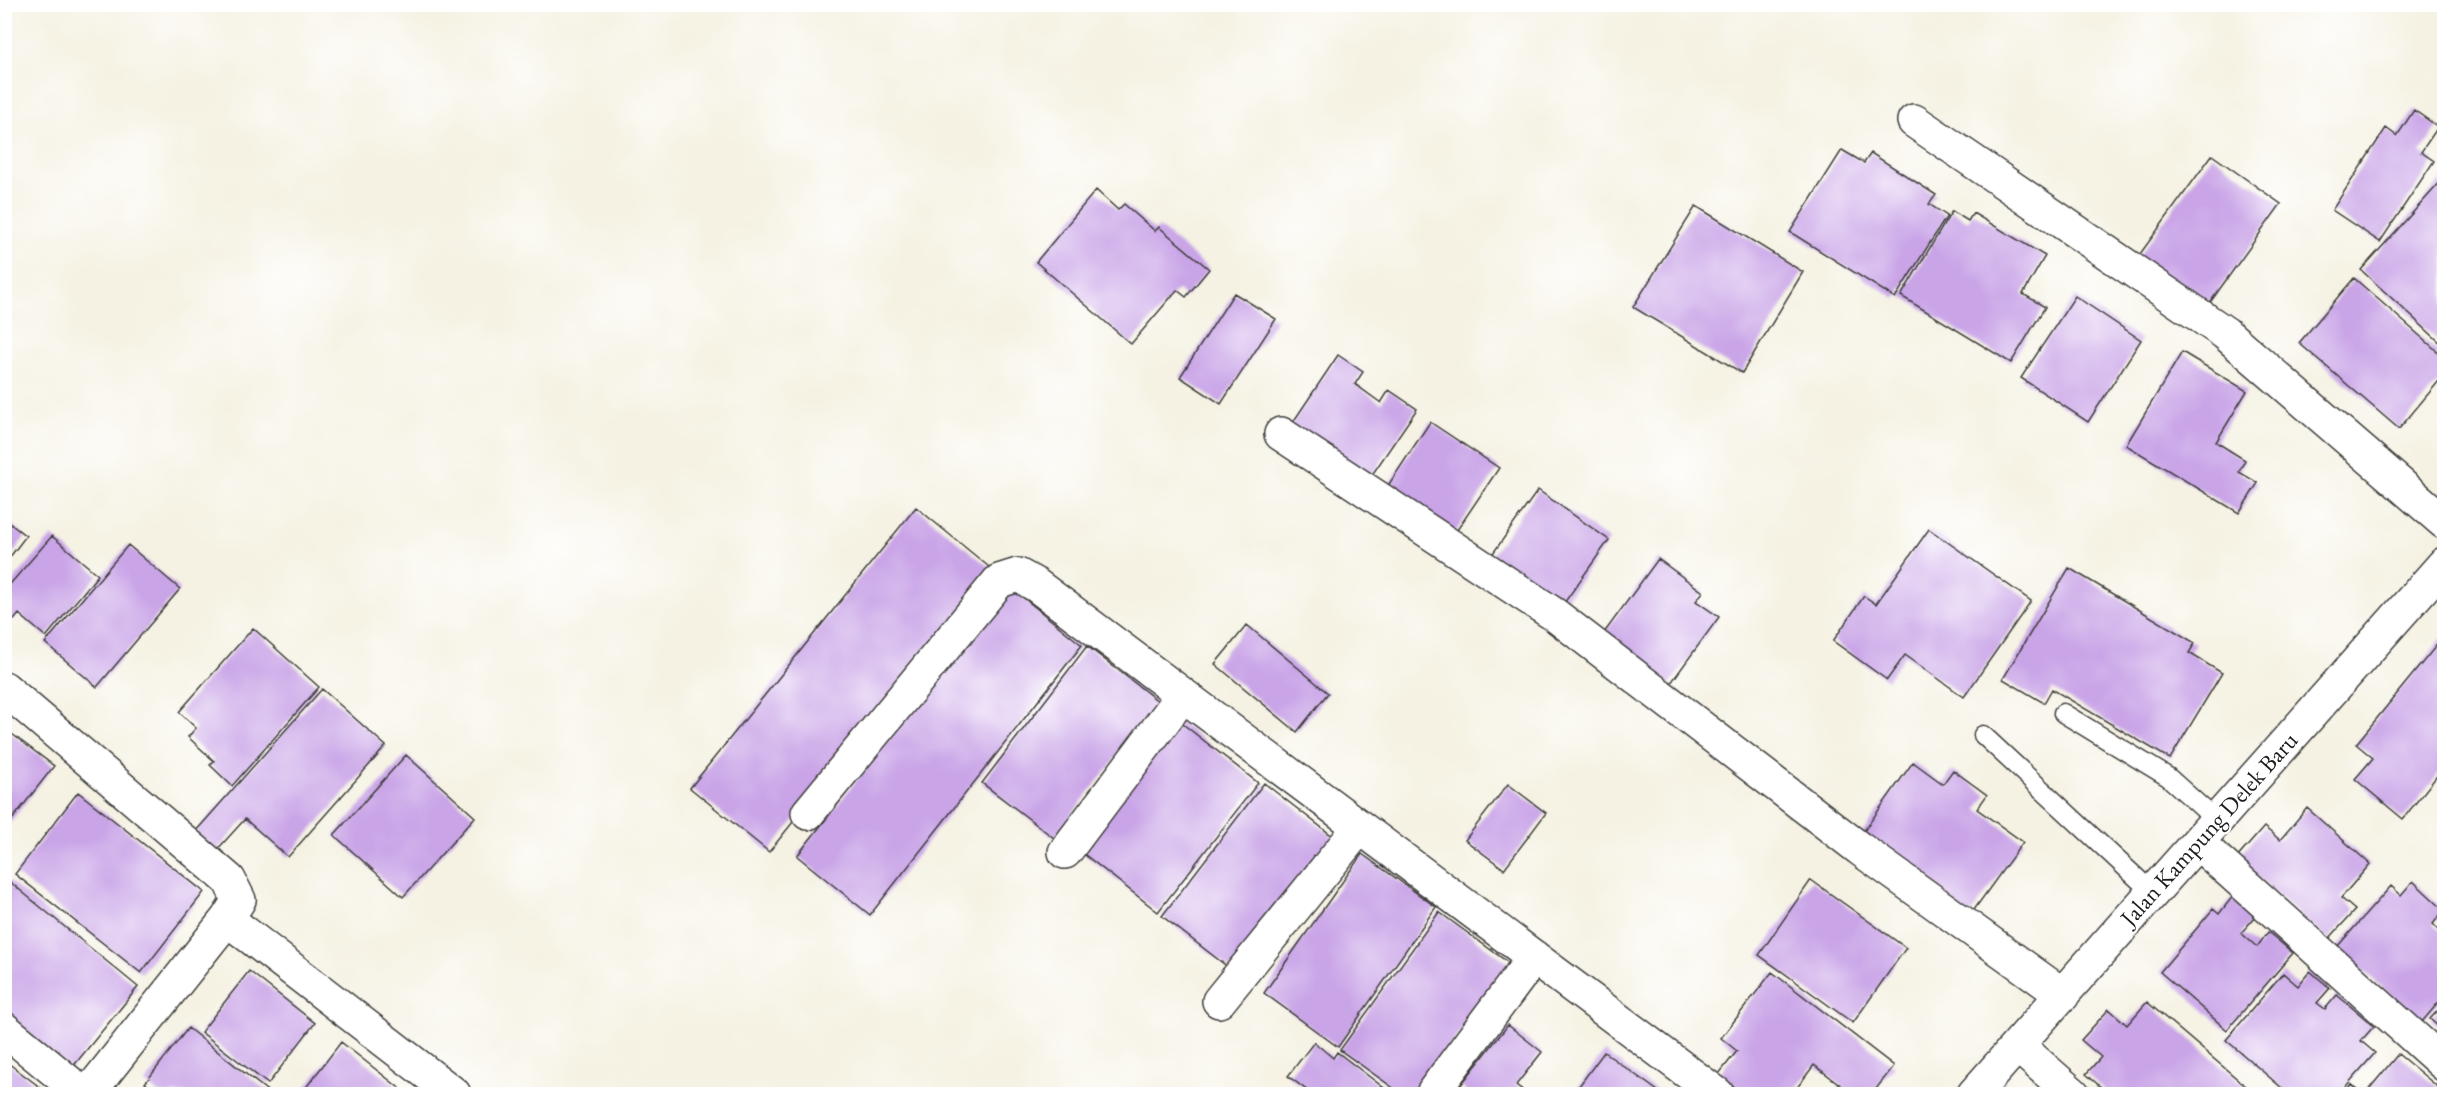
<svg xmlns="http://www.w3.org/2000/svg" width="2449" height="1099" viewBox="0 0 2449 1099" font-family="'EB Garamond',serif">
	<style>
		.building { fill: #c9a4e7 }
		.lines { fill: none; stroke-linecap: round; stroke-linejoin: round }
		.service-casing { stroke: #3d3c3a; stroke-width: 21 }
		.minor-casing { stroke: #3d3c3a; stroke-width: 36 }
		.service { stroke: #fff; stroke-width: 18 }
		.minor { stroke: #fff; stroke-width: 33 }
		.labels { text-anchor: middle; stroke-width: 4.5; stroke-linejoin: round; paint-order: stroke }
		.street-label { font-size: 24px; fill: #1c1c1c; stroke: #fff }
	</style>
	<rect width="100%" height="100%" fill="#fff"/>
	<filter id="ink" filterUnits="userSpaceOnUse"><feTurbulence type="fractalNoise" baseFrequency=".0167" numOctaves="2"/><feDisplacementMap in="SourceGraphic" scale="12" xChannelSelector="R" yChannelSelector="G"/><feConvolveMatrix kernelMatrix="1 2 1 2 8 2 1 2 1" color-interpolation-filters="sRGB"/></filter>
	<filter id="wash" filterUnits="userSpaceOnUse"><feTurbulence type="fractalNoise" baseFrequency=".008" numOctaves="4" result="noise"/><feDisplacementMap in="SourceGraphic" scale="24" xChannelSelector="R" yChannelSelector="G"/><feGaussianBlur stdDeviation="1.35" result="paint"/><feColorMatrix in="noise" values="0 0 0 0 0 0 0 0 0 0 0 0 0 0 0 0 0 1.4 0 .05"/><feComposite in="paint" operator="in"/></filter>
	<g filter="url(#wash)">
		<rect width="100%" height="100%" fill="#f5f2e3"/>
		<g id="blocks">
			<path class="building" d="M2414,110L2438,127L2421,152L2434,161L2380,242L2332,210L2386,128L2397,136Z
				M1842,150L1864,163L1871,153L1936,195L1929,204L1947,216L1895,298L1790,232Z
				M2212,155L2281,204L2206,308L2137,258Z
				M2444,178V346L2361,270Z
				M1096,190L1118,210L1124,204L1155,231L1159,227L1209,269L1186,297L1177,290L1131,344L1036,262Z
				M1696,206L1803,272L1742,373L1633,307Z
				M1952,211L1968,221L1973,213L2045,256L2023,294L2045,307L2011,363L1901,296Z
				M2354,278L2444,357V375L2399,429L2299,343Z
				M1234,293L1276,319L1221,404L1180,377Z
				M2075,296L2141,340L2088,422L2021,378Z
				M2182,352L2247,391L2216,442L2245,460L2239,472L2258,483L2239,513L2126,445Z
				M1338,355L1363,372L1355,384L1381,403L1389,390L1417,409L1363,488L1285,434Z
				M1430,422L1499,468L1449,542L1381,496Z
				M1538,490L1609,540L1557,613L1486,563Z
				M916,507L994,571L769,852L690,788Z
				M4,519L26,536L6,562L4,560Z
				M1929,529L2031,601L1964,697L1905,655L1887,680L1833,641L1864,596L1876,604Z
				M52,536L98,575L46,637L19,614L14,620L4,612V591Z
				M128,545L180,589L97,687L45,643Z
				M1658,559L1703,592L1696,601L1719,617L1668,687L1601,637Z
				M2069,568L2195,643L2189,653L2222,673L2170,759L2052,689L2044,703L2003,679Z
				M1009,586L1082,645L870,915L797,856Z
				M1247,625L1328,693L1297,732L1215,664Z
				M253,628L319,687L232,786L210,765L214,761L188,737L196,728L179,712Z
				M2444,636V767L2403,819L2355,779L2373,758L2356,744Z
				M1087,646L1159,702L1054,838L982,783Z
				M322,689L386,746L288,857L245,819L216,851L195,832Z
				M1179,721L1258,783L1158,912L1080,851Z
				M4,728L54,766L4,830Z
				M406,755L475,817L403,897L334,835Z
				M1913,762L1943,784L1953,770L1987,795L1977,809L2023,842L1966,921L1856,842Z
				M1264,783L1335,838L1233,971L1162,916Z
				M1508,784L1546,813L1504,869L1465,840Z
				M78,792L204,892L141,973L15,874Z
				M2307,808L2370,864L2341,898L2355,910L2328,940L2236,859L2264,827L2280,840Z
				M1362,854L1436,907L1338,1047L1264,993Z
				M4,877L138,987L71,1069L4,1014Z
				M1811,880L1906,948L1853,1023L1759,955Z
				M2413,881L2444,910L2433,924L2444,935V996L2421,1023L2337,947L2391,886L2401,895Z
				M2233,896L2256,916L2241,933L2257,947L2268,932L2293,953L2227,1030L2160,972L2213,909L2219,914Z
				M1439,912L1510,964L1416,1094H1402L1340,1050Z
				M249,971L315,1023L268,1084L201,1032Z
				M2310,971L2330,988L2317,1003L2325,1009L2337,995L2374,1026L2361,1041L2375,1053L2339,1094H2289L2226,1040L2283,973L2298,986Z
				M1772,972L1894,1066L1872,1094H1853L1814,1065L1796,1089L1804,1094H1743L1718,1075L1737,1051L1721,1038Z
				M2147,1002L2255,1094H2109L2086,1074L2101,1057L2081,1040L2109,1009L2127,1025Z
				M2444,1004V1032L2430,1019Z
				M1508,1025L1542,1052L1516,1085L1528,1094H1470L1460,1086Z
				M188,1028L270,1093L269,1094H160L145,1083Z
				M341,1042L407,1094H301Z
				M1314,1042L1333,1058L1337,1052L1392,1094H1312L1288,1076Z
				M1604,1052L1662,1094H1573Z
				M2398,1054L2444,1092V1094H2365Z
				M4,1060L49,1094H4Z
				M2351,1084L2363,1094H2343Z"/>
		</g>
	</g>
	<g filter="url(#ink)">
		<use href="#blocks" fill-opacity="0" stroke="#3d3c3a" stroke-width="1.5"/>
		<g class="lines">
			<defs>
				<path id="service" d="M2063,713L2168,777L2217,821
					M1983,735L2153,893"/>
				<path id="minor" d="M1914,121L2225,333L2444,522
					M1281,434L1555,615L1860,849L2063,995
					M4,688L229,880L239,900L227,919L88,1094
					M808,813L999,581L1018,575L1036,585L1717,1094
					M2198,843L2444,1064
					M1065,852L1183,695
					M227,919L454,1094
					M1219,1001L1360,827
					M4,1029L83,1094
					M2018,1046L2073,1094
					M1434,1091L1534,957
					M1974,1094L2444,564"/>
			</defs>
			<use href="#service" class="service-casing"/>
			<use href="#minor" class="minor-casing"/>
			<use href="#service" class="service"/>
			<use href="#minor" class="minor"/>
		</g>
	</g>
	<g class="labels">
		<g class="street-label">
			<text transform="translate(2209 829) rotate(-48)" y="8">Jalan Kampung Delek Baru</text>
		</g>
	</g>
	<rect width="2449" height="1099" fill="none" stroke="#fff" stroke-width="24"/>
</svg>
